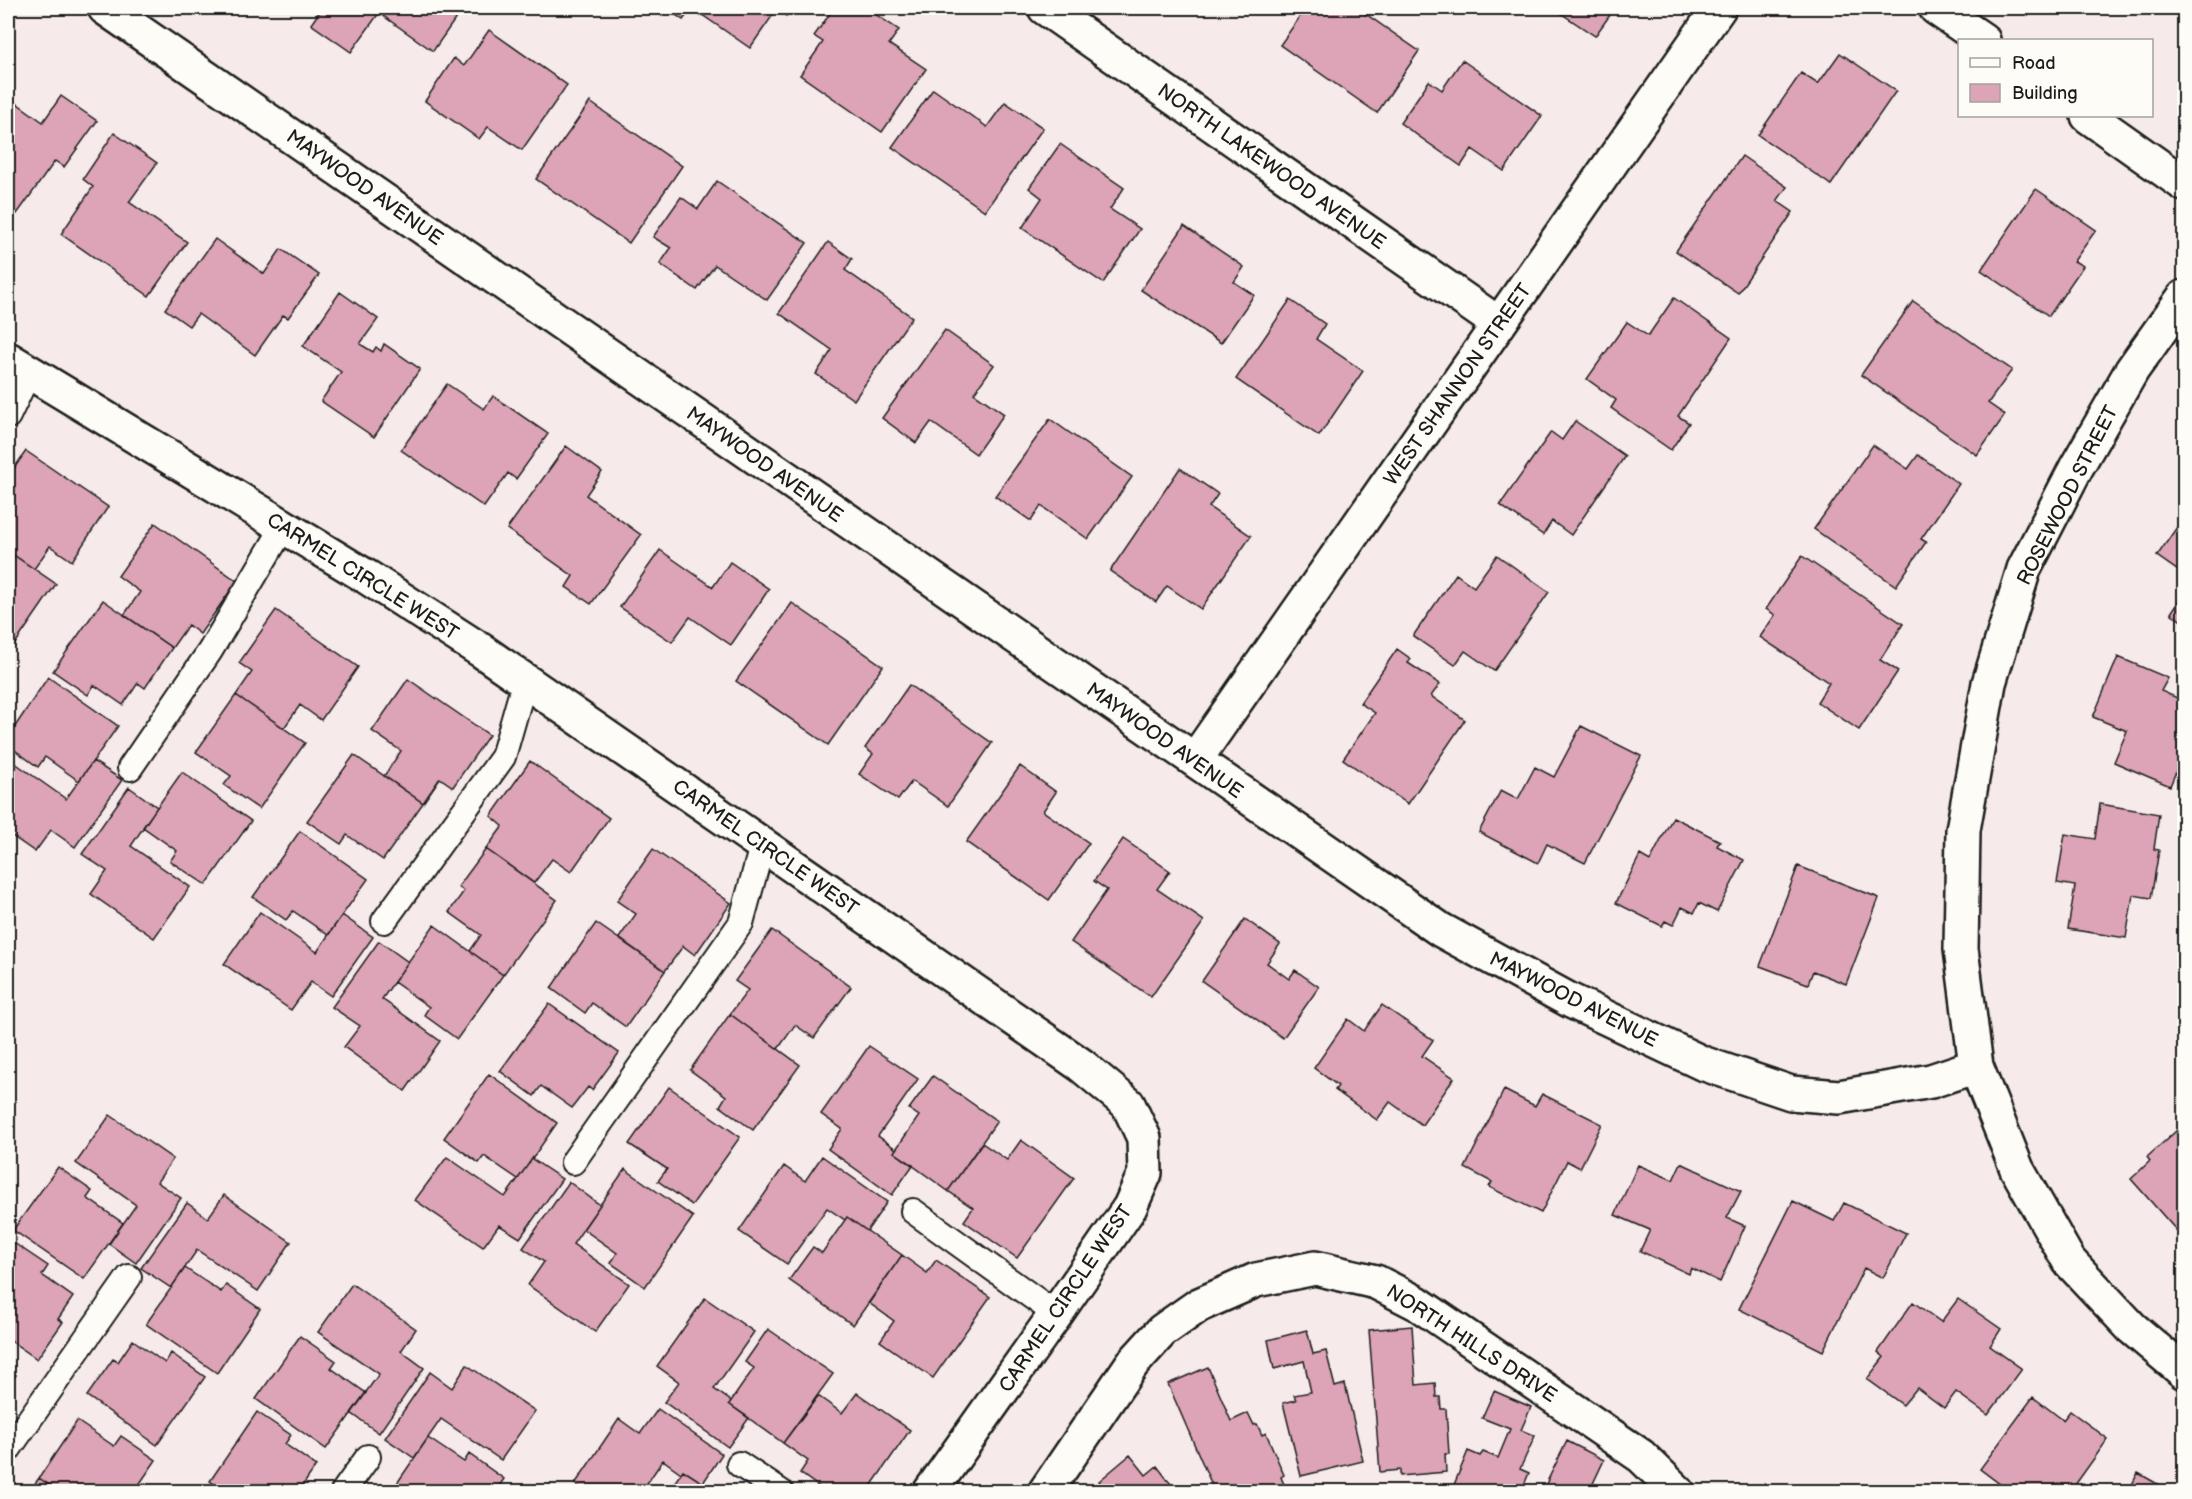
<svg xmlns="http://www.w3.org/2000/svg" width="2192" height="1499" viewBox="0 0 2192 1499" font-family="'Balsamiq Sans',sans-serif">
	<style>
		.building { fill: #dca4b6; stroke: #1c1c1c; stroke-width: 1.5 }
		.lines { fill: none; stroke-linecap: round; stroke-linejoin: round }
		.service-casing { stroke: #1c1c1c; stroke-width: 28 }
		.minor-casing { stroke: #1c1c1c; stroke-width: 38 }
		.service { stroke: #fdfcf7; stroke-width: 24 }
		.minor { stroke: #fdfcf7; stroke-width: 33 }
		.labels { text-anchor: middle; stroke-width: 5; stroke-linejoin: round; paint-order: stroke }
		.street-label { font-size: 20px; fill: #1c1c1c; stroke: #fdfcf7 }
	</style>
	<rect width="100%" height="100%" fill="#f6eaea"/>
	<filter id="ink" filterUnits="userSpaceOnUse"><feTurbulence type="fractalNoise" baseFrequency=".0167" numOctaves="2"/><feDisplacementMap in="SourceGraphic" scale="12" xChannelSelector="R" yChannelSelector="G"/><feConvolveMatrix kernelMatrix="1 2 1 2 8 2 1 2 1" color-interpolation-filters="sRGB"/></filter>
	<g filter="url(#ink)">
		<path class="building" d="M322,8H463L433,51L379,13L351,52L311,24Z
			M666,8H792L786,16L777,9L750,48L692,8L683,20Z
			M834,8H866L899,30L889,44L926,69L882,132L800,75L823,42L814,36Z
			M1306,8L1324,9L1325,8H1357L1419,51L1377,113L1280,45Z
			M1553,8H1615L1595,36Z
			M489,30L567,85L522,150L488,127L479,139L425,101L454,58L464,66Z
			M1840,53L1896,91L1831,185L1758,135L1801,73L1818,84Z
			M1462,60L1542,116L1504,171L1472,149L1461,166L1400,123L1429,81L1442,90Z
			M933,89L987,127L1005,102L1043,128L985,211L892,147Z
			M61,96L97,121L64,167L55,161L17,214L8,207V97L43,122Z
			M590,102L682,166L629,243L536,179Z
			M114,133L157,163L129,202L187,242L149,296L61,234L93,187L83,179Z
			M1060,144L1124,188L1110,209L1140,229L1103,283L1022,228L1042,198L1029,188Z
			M1742,156L1787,187L1777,201L1793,212L1738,293L1676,251Z
			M717,181L807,243L767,300L715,265L697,290L660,264L671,248L653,237L681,197L698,209Z
			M2036,189L2096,230L2074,261L2083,266L2049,316L1981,270Z
			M1184,226L1244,267L1234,282L1254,295L1221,343L1141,290Z
			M215,239L264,274L281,249L319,275L288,318L283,315L255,355L198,314L189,326L165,309Z
			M828,242L852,259L845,270L912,317L854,400L816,374L832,350L779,313Z
			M340,292L378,319L360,344L373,352L376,347L381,351L384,344L420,369L374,437L321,401L341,372L303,346Z
			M1674,298L1731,338L1678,416L1689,423L1671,450L1611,408L1616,400L1587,379L1627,322L1648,336Z
			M1290,300L1325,324L1316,339L1363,371L1319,436L1236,379Z
			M1913,301L2012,370L1988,403L2005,415L1977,455L1861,375Z
			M945,330L994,365L974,393L1004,414L976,454L931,422L916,443L882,418Z
			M447,384L484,409L493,396L548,434L516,479L508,473L484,507L401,450Z
			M1050,419L1132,477L1088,539L1041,506L1031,521L995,496Z
			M1575,421L1625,456L1571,535L1552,521L1543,535L1500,505L1551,432L1562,440Z
			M1873,445L1908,469L1918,455L1959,484L1921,539L1926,542L1896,586L1814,529Z
			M566,446L602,472L586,495L641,535L591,604L566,587L573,576L507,529Z
			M26,451L108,507L72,561L50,546L34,569L8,551V477Z
			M1180,468L1218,494L1209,507L1251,536L1201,609L1167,586L1156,602L1110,571Z
			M2184,517V575L2157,556Z
			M155,523L237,581L200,634L188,625L172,648L124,615L140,592L118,576Z
			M660,550L713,587L730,562L769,589L731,645L690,617L672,642L620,607Z
			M8,551L56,584L8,654Z
			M1497,555L1549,592L1494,671L1465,651L1455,665L1413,636L1456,574L1474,587Z
			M1802,556L1903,624L1880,660L1898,671L1859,730L1817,702L1829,683L1760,637L1775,615L1766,609Z
			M2184,593V623L2171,613Z
			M103,600L172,648L145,688L138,683L123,705L94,685L88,695L53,671Z
			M792,603L883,666L828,745L736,681Z
			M276,610L358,667L321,720L300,705L284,728L236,695L252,672L239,663Z
			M1397,649L1411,659L1408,663L1440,684L1431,696L1465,720L1408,804L1343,759L1375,713L1360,703Z
			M2118,657L2168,678L2161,691L2184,701V758L2182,757L2170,786L2114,762L2127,731L2093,717Z
			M48,677L118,726L79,781L45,757L38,767L8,745V737Z
			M408,679L489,735L453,787L440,778L423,803L384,776L401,751L372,731Z
			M909,685L992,743L948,806L912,781L898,800L859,774L873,754L865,748Z
			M236,695L305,743L259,809L224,785L231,776L196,752Z
			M1581,726L1641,756L1585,863L1547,844L1538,863L1479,832L1501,790L1518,799L1535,767L1554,777Z
			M354,755L423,803L383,860L347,835L341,844L307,821Z
			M8,758L66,799L93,761L122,780L75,847L51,830L35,852L8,833Z
			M530,761L609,818L571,872L552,859L534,883L486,849L503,826L491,816Z
			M1020,766L1056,792L1043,811L1089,843L1049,900L966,842Z
			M182,772L251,821L206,885L170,861L177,851L143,827Z
			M129,787L157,807L131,846L190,887L154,938L91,894L107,871L82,854Z
			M2100,804L2159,814L2154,849L2159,850L2151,898L2133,895L2126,938L2068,929L2075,886L2057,883L2065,834L2095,839Z
			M1673,817L1720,841L1717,846L1744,860L1717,912L1699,903L1694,913L1682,907L1673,925L1665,921L1662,926L1616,903L1640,855L1650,861Z
			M300,831L368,879L328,935L293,911L286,920L253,897Z
			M1123,839L1170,871L1157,889L1204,921L1151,997L1071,942L1107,890L1094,881Z
			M486,849L557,900L503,975L470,951L481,935L449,912L464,891L458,887Z
			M653,849L731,903L695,955L683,946L665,971L619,938L636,914L617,901Z
			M1798,866L1879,898L1846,984L1813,971L1808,984L1760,966Z
			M260,912L317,952L342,915L373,937L331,996L311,982L291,1010L224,964Z
			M1245,919L1280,944L1267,963L1289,979L1295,970L1319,987L1283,1038L1202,981Z
			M596,923L665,971L626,1027L592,1003L585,1013L551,988Z
			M434,925L503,975L457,1039L424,1015L429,1007L394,982Z
			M772,930L851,987L814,1038L795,1025L778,1049L730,1014L748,990L735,981Z
			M379,941L408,962L382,999L440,1041L405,1091L344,1047L360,1026L332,1007Z
			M549,1004L619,1053L592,1090L588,1087L572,1108L541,1086L534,1096L500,1071Z
			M1382,1005L1433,1040L1422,1056L1454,1078L1422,1125L1390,1102L1377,1120L1335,1090L1338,1086L1314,1068L1348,1019L1364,1031Z
			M730,1014L800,1065L753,1130L720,1106L726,1096L690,1070Z
			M869,1046L918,1079L878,1136L896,1149L894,1152L913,1165L892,1195L828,1149L842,1129L821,1114Z
			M489,1074L557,1123L518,1179L484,1156L479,1163L444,1138Z
			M933,1076L997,1121L948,1191L894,1152L919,1116L909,1109Z
			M669,1087L740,1137L692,1205L658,1181L667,1169L629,1144Z
			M1504,1090L1535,1106L1542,1094L1602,1124L1580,1168L1567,1161L1541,1213L1489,1187L1492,1182L1465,1168Z
			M110,1115L173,1159L157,1182L181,1198L136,1263L109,1244L136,1205L76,1163Z
			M2184,1124V1239L2131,1179L2150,1161L2147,1157Z
			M1021,1140L1074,1178L1017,1258L964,1221L973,1208L948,1191L982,1143L1007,1160Z
			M822,1156L887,1202L867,1231L847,1217L845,1220L827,1208L787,1264L739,1231L784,1166L805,1181Z
			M447,1157L505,1197L532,1159L562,1179L520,1238L499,1225L483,1247L415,1200Z
			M1681,1163L1741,1191L1727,1218L1745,1226L1720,1282L1691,1268L1689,1274L1640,1251L1650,1230L1615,1215L1638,1165L1673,1180Z
			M58,1167L92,1191L87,1198L123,1223L84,1279L13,1230Z
			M625,1169L693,1217L645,1287L611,1263L617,1253L583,1229Z
			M569,1182L600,1205L573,1244L629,1284L595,1332L528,1285L544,1262L523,1248Z
			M224,1195L291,1242L258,1291L197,1250L171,1288L141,1268L187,1203L208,1218Z
			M1793,1201L1834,1221L1844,1203L1906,1233L1883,1278L1864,1268L1823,1351L1739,1309Z
			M847,1217L902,1255L853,1325L789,1280L813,1247L822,1253Z
			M14,1243L48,1266L42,1275L73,1297L58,1319L63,1322L37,1359L8,1339V1252Z
			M902,1255L927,1273L936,1260L990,1297L933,1378L880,1341L894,1321L869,1303Z
			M185,1268L221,1292L226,1285L260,1309L217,1373L146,1324Z
			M352,1284L416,1329L401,1351L424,1368L379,1433L351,1413L379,1374L318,1332Z
			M705,1298L754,1332L714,1389L731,1401L729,1404L749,1418L728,1447L664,1402L679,1382L657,1366Z
			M1958,1299L2001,1329L1990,1346L2022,1369L1988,1415L1956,1392L1944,1408L1917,1388L1903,1405L1867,1379L1884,1357L1878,1352L1913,1302L1941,1322Z
			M1412,1326L1416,1385L1435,1383L1436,1397H1440L1441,1409H1446L1449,1454H1445L1446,1472L1400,1476V1470L1380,1472L1369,1330Z
			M768,1329L833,1374L783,1443L729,1404L754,1368L745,1362Z
			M1307,1330L1313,1354L1326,1351L1335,1387L1345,1384L1363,1461L1301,1476L1283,1403L1296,1400L1294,1395L1311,1392L1304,1361L1274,1369L1268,1340Z
			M300,1336L336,1361L331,1368L366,1393L326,1449L256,1399Z
			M133,1340L165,1363L171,1353L205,1377L157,1445L87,1396L113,1359L118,1362Z
			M467,1365L535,1411L501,1460L441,1419L414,1458L385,1438L430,1372L452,1388Z
			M1208,1367L1231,1421L1248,1413L1254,1425L1257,1424L1262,1435L1266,1433L1284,1475L1281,1477L1287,1492H1215L1168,1384Z
			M8,1370L16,1375L8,1387Z
			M1494,1391L1531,1407L1521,1430L1535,1436L1520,1469L1529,1473L1521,1492H1451L1468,1451L1480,1456L1483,1452L1498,1458L1510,1429L1482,1418Z
			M857,1393L910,1430L867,1492H826L800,1473L808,1461L783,1443L818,1396L842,1413Z
			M2033,1397L2063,1420L2070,1411L2108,1439L2070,1492H2002L1998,1489L2001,1485L1980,1469Z
			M658,1409L722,1454L703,1483L683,1470L681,1473L663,1460L641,1492H586L575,1484L619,1419L640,1434Z
			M257,1412L291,1435L285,1444L316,1466L301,1488L306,1492H226L210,1481Z
			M77,1421L114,1446L121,1436L156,1460L134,1492H60L39,1478Z
			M428,1438L464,1462L469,1454L504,1479L495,1492H391Z
			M1567,1441L1604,1460L1589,1492H1542Z
			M1130,1455L1146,1475L1157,1466L1177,1492H1145L1140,1485L1131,1492H1107L1099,1481Z
			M683,1470L703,1483L714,1492H668Z
			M2138,1473L2172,1492H2128Z
			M39,1478L60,1492H29Z"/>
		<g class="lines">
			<defs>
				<path id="service" d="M8,416L29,372
					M130,768L210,651L284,526
					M384,921L503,757L525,680
					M573,1162L741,923L762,846
					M913,1211L1056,1314
					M8,1450L129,1277
					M739,1464L781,1492
					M343,1492L368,1457"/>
				<path id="minor" d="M105,8L1441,930L1571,1001L1702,1063L1791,1093L1839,1097L1931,1081L1976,1066L2017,1169L2069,1261L2132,1328L2184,1372
					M1045,8L1499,324
					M1936,8L1983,40
					M2088,116L2184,184
					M8,359L367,577L482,651L1081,1065L1128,1104L1144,1138L1145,1173L1130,1207L1056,1314L930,1492
					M1195,760L1719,8
					M1976,1066L1961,949L1963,830L1989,683L2024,569L2076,468L2132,370L2184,297
					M1045,1492L1132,1364L1162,1331L1199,1305L1256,1280L1315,1268L1376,1282L1417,1303L1641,1456L1678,1492"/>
			</defs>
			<use href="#service" class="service-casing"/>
			<use href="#minor" class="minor-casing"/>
			<use href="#service" class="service"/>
			<use href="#minor" class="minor"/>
		</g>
	</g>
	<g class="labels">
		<g class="street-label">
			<text transform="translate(1272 166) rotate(35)" y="7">NORTH LAKEWOOD AVENUE</text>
			<text transform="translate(365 187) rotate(35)" y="7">MAYWOOD AVENUE</text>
			<text transform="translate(1457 384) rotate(-55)" y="7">WEST SHANNON STREET</text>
			<text transform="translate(765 464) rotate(35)" y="7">MAYWOOD AVENUE</text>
			<text transform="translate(2067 495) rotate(-63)" y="7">ROSEWOOD STREET</text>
			<text transform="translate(363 576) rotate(32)" y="7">CARMEL CIRCLE WEST</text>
			<text transform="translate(1165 740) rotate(35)" y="7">MAYWOOD AVENUE</text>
			<text transform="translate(766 847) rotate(35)" y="7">CARMEL CIRCLE WEST</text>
			<text transform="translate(1574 999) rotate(27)" y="7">MAYWOOD AVENUE</text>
			<text transform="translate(1065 1298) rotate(-56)" y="7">CARMEL CIRCLE WEST</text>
			<text transform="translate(1472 1343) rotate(33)" y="7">NORTH HILLS DRIVE</text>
		</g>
	</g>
	<rect width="2192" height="1499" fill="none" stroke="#fdfcf7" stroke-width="30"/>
	<rect x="15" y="15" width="2162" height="1469" fill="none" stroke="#1c1c1c" stroke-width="2" filter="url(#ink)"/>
	<rect x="1958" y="39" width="195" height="78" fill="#fdfcf7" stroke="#a3a29f" stroke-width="1.5"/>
	<rect x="1970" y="58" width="30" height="9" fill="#fdfcf7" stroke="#a3a29f" stroke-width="1.5"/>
	<text x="2012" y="69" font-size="18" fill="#1c1c1c">Road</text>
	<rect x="1970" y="84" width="30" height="18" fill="#dca4b6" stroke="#a3a29f" stroke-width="1.5"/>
	<text x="2012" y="99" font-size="18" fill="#1c1c1c">Building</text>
</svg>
